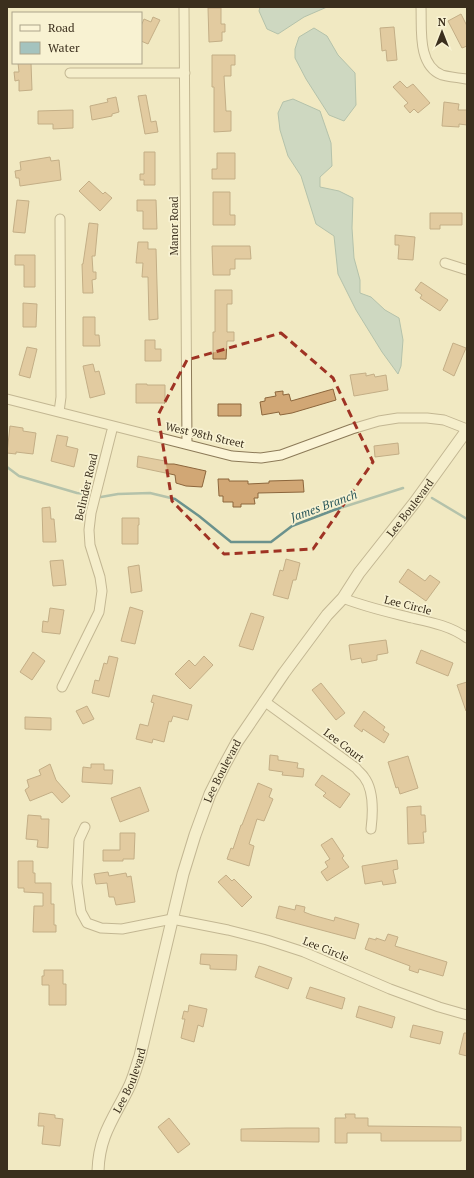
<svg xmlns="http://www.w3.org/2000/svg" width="474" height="1178" viewBox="0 0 474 1178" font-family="'PT Serif',serif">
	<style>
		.water { fill: #a4c3be; stroke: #6b928d }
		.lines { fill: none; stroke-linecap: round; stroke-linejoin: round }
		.stream { stroke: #6b928d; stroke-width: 2.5 }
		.building { fill: #d1a775; stroke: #8c663c }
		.minor-casing { stroke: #8c7a58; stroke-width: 11 }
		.tertiary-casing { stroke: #8c7a58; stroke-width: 13 }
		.minor { stroke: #fbf4d6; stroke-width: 9 }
		.tertiary { stroke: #fbf4d6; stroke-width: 11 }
		.marked { fill: none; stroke: #9f3324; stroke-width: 3; stroke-dasharray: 8 5; stroke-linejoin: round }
		.labels { text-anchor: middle; stroke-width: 3.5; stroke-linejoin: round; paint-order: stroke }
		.street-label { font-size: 11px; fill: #3b2f1d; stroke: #f8f2d2 }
		.water-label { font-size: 12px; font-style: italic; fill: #2b585b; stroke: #f8f2d2 }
	</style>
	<rect width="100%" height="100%" fill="#f1e9c2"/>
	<path class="water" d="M260,7H327L304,17L278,34L267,29L259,11Z
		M314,28L327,36L338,55L355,73L356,105L344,121L329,115L306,79L295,58V49L299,37Z
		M293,99L320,111L331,143L332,166L320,177V187L339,191L353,198L352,228L354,258L360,280V293L371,297L385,310L399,318L403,340L401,366L398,374L382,352L356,310L338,274L334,236L316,224L301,176L288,156L280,130L278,113L283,102Z"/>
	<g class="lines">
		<path class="stream" d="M7,467L19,476L77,493L86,494
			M101,497L118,494L150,493L175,499L199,516L231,542H271L292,526L334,510L403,488
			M432,498L467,519"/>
	</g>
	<path class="building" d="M208,8H221V24H225V32H222V41L209,42Z
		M461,14L467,26V46L462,48L448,21Z
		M153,17L160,20L148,44L141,41V26L144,19L151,22Z
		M394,27L397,60L387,61L386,50L382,51L380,28Z
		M212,55H235V65H231V76H224L226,111H231V131L214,132V87H212Z
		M18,63H31L32,90L19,91V80L15,81L14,72H19Z
		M400,81L407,88L413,84L430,103L418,113L414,109L410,113L404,106L408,103L393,87Z
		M146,95L151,122L156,121L158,132L145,134L138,96Z
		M116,97L119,112L112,114V116L92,120L90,106L108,102L107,99Z
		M444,102L459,104L458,110H467V125L459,124V127L442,126Z
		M73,110V128L53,129V124H38V111Z
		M144,152H155V185H144V180H140V174H144Z
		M217,153H235V179H212V169H217Z
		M50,157L51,161L59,160L61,180L20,186L19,178H16L15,171L21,170L20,162Z
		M89,181L103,194L105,192L112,198L100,211L79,191Z
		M213,192H230V215H235V225H213Z
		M17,200L29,201L25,233L13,232Z
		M137,200H156L157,229H143V211H137Z
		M430,213H462V225H440V229H430Z
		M89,223L98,224L95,256H92L93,272H96V279L92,280L93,293H83L82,264H83Z
		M395,235L415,237L413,260L398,259L399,245H395Z
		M138,242H148V249H156L158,319L149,320L148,277H142L143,263H136Z
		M212,246H250L251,259H235V269H230V275H213Z
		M15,255H35V287H24V265H15Z
		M421,282L448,300L440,311L420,298L422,295L415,290Z
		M215,290H232V304H227V332H234V341H227L226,359H213V332H215Z
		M23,303L37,304L36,327H23Z
		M83,317H95V335H99L100,346H83Z
		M145,340H155V349H161V361H145Z
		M453,343L466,348L454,376L443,370Z
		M27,347L37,349L30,378L19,375Z
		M93,364L95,372L99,371L105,394L90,398L83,366Z
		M366,373V376L374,374L375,377L386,375L388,390L354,396L350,375Z
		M136,384H147V385H165V403H136Z
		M333,389L336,400L292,413L280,415L279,412L262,415L260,402L265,401V398L276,396L275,392L283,391V395L289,394L291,401Z
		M218,404H241V416H218Z
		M10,426L23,428V431L36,433L33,454L16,452V454L7,453Z
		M57,435L68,437L66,446L78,449L74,467L51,461Z
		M398,443L399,454L375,457L374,446Z
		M138,456L165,461V464H174L206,471L202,487L186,486L176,483L175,475L137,467Z
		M218,479H229V481H248V484L269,483V481L303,480L304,492L258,493V498H254L255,504H241V507H233V502H223V496H219Z
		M50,507L51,519H54L56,542H43L42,508Z
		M122,518H139V525H138V544H122Z
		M286,559L300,563L296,580H293L288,599L273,595L280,570L283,571Z
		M63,560L66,585L53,586L50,561Z
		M139,565L142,591L131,593L128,567Z
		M408,569L425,581L430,575L440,582L426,601L399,582Z
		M130,607L143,611L135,644L121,641Z
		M50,608L64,610L60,634L42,632L43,621L48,622Z
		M251,613L264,617L253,650L239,646Z
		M386,640L388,653L377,655V660L362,663L361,658L351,660L349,645Z
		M421,650L453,663L448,676L416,663Z
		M33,652L45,661L32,680L20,672Z
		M109,656L118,658L109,697L92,693L95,680L99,681L104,663L107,664Z
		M204,656L213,665L190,689L175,674L189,660L195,666Z
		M467,682V711H466L457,685Z
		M321,683L345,713L336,720L312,690Z
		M153,695L192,705L188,720L173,716L171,722L169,721L164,742L153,739L152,743L136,739L140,724L148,726L149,722L154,703L151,702Z
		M87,706L94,719L83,724L76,711Z
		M364,711L385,727L383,730L389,734L384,743L363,729L362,732L354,726Z
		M25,717L51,718V730L25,729Z
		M270,755L278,756V760L298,763L297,768L304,769L303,777L282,775L283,772L269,770Z
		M408,756L418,788L400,794L398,787L396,788L388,762Z
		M50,764L56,780L70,796L62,803L52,792L30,801L25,790L29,787L27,780L41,775L39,770Z
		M91,764H104V770H113L112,784L82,782L83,767L91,768Z
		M322,775L350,794L340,808L323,796L326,793L315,785Z
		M258,783L272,789L269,797L273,799L264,821L257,819L249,844L254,846L249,866L227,859L231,848L233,849L241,825H242Z
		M140,787L149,811L120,822L111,798Z
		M421,806V815H425L426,832H423L424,843L408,844L407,807Z
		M28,815L41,816V819H49L48,848L37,847L38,840L26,839Z
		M120,833H135L134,859H123V861H103V850H120Z
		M332,838L344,856L342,858L349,867L327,881L321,872L328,867L325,862L330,859L321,845Z
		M397,860L398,869L393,870L396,883L383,885L382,881L365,884L362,866Z
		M18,861H33V873H35V883H51V904H54V925H56V932H33L34,906H43V893L24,892V888H18Z
		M108,872L109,876L126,873L127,877L131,876L135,902L116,905L114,897H109L107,883L96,884L94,874Z
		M226,875L232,881L234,879L252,897L242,907L218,882Z
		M296,905L305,907L304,912L312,915L334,921L335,917L359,924L355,939L276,918L279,906L295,910Z
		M388,934L398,937L395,946L447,962L443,976L419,969L418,973L409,970L410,966L365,949L369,938L376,940V938L385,941Z
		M201,954L237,955L236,970L210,969V965L200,964Z
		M259,966L292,978L288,989L255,977Z
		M44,970H63V984H66V1005H49V985H42V976H44Z
		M310,987L345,998L342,1009L306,998Z
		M189,1005L207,1009L203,1027L198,1025L194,1042L181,1038L185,1019H182L184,1011L188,1012Z
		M359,1006L395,1017L392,1028L356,1017Z
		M413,1025L443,1032L440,1044L410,1037Z
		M464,1033H467V1056L459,1054Z
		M39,1113L55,1115V1118L63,1119L60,1146L42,1144L44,1126H38Z
		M345,1114H355V1118H368V1126L461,1127V1141H381V1133H347V1143H335V1118H346Z
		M169,1118L190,1144L178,1153L158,1127Z
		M287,1128H319V1142L241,1141V1129Z"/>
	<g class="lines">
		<defs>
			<path id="minor" d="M184,7L187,444
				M421,7C422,28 417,65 442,75C450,77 459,78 467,79
				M70,73H185
				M445,263L467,270
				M7,399L232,456L261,458L281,455L352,429L379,421L398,418H427L444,420L467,429
				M59,412L61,397L60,219
				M343,598C365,607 388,612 412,618C430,622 451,626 467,638
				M62,687L99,612L102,591L100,577L90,545L89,530L91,513L113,426
				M264,701L356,768C358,771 362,774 364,777C374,790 373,813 371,829
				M85,827L79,840L77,883L81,912L87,923L101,928L122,929L172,919L228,930L267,940L304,952L390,989L439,1007L467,1015"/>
			<g id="tertiary">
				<path id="s1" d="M98,1171C99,1134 115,1117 130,1085C134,1076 137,1065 140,1056L183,874L195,835L210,794L224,766L237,742L284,673L327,615L343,598L359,573L415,502L467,430"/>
			</g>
		</defs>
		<use href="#minor" class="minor-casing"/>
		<use href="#tertiary" class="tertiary-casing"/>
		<use href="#minor" class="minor"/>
		<use href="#tertiary" class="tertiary"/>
	</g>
	<path d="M0 0H474V1178H0ZM281,333L333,378L373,462L313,549L224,554L172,501L158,415L187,360Z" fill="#f1e9c2" fill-opacity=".55" fill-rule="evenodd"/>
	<path class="marked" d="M281,333L333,378L373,462L313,549L224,554L172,501L158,415L187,360Z"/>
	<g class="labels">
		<g class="street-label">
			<text transform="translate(174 226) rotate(-90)" y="4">Manor Road</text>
			<text transform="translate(205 435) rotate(13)" y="4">West 98th Street</text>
			<text transform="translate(86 487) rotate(-77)" y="4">Belinder Road</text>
			<text dy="4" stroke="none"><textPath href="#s1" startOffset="745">Lee Boulevard</textPath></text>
			<text transform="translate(408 605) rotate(14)" y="4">Lee Circle</text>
			<text transform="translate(344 745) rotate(37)" y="4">Lee Court</text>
			<text dy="4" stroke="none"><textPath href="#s1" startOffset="421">Lee Boulevard</textPath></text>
			<text transform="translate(326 949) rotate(22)" y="4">Lee Circle</text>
			<text dy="4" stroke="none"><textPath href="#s1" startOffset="97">Lee Boulevard</textPath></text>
		</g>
		<g class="water-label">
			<text transform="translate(324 506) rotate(-20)" y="4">James Branch</text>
		</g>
	</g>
	<rect width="474" height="1178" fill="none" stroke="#3b2f1d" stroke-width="16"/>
	<rect x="12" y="12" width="130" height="52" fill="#f8f2d2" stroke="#aca48a"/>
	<rect x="20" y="25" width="20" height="6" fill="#fbf4d6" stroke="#aca48a"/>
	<text x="48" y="32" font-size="12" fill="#3b2f1d">Road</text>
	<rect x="20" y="42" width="20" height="12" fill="#a4c3be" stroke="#aca48a"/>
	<text x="48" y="52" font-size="12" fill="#3b2f1d">Water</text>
	<g transform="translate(442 32)" stroke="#f8f2d2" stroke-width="3" paint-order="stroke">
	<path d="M0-3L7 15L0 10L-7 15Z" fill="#3b2f1d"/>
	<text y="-6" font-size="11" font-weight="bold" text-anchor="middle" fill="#3b2f1d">N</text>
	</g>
</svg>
